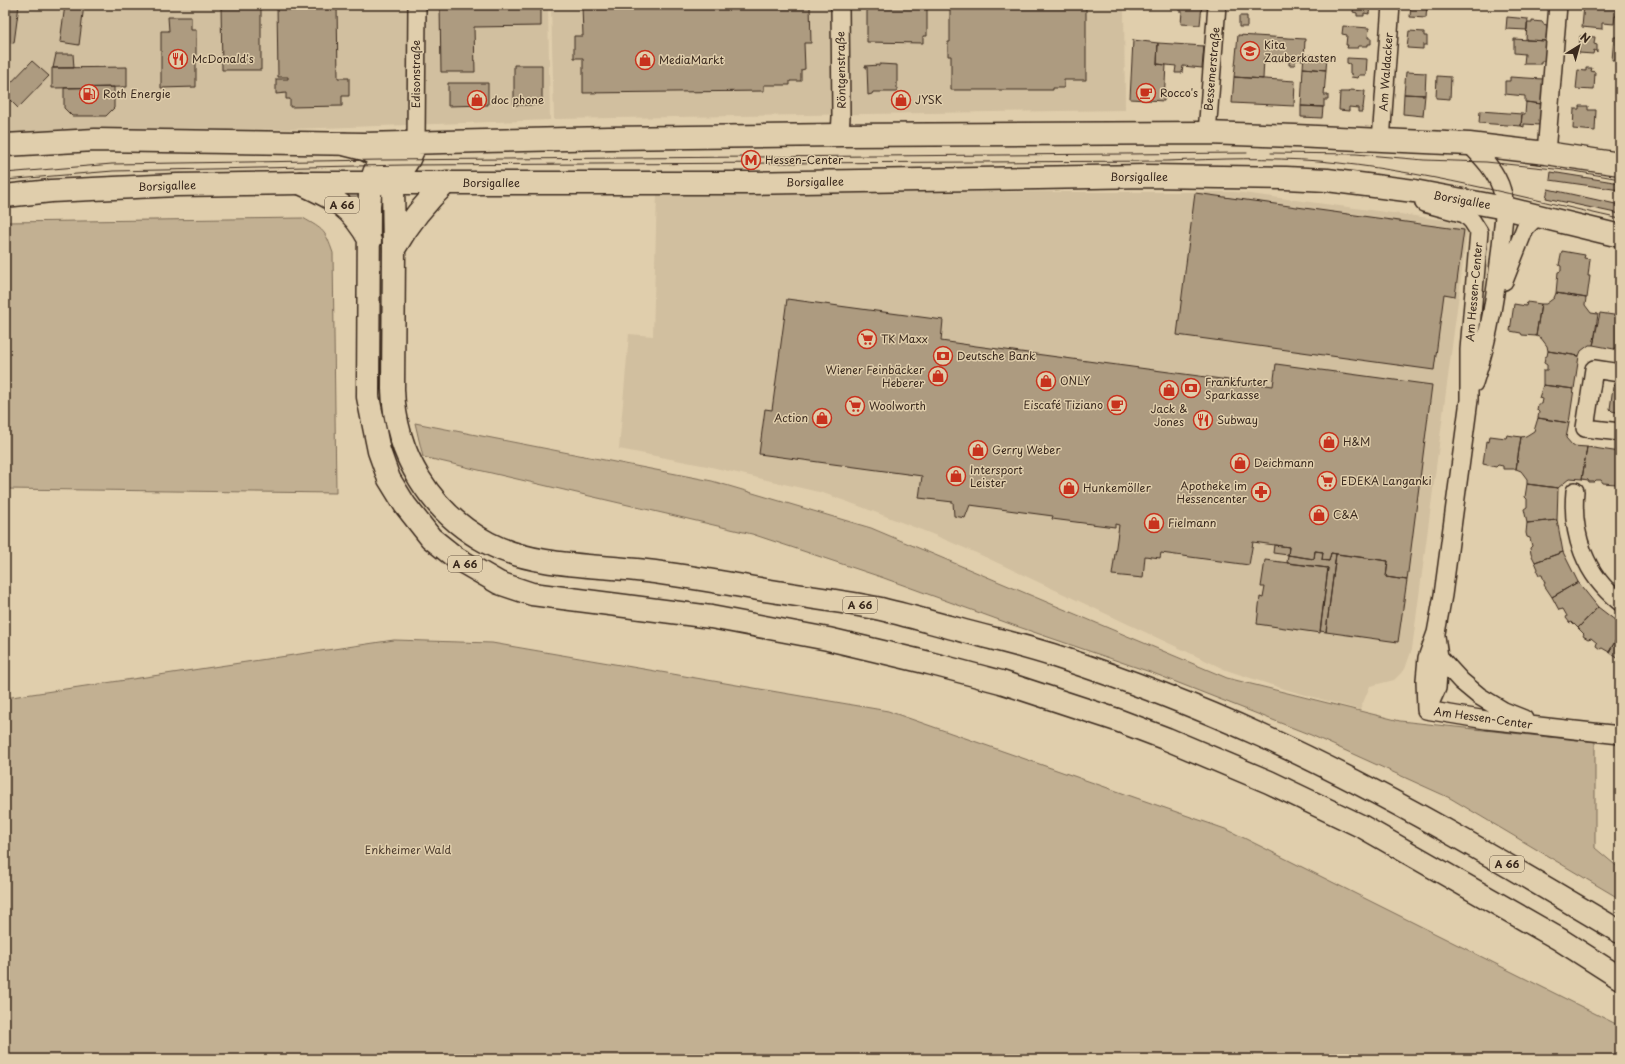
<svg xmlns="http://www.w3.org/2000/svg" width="1625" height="1064" viewBox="0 0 1625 1064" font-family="'Playpen Sans',sans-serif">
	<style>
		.built { fill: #d1bf9f }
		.green { fill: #c2b092; stroke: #7e6d58 }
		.building { fill: #ad9b80; stroke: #3b2a1e }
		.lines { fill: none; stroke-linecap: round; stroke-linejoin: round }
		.minor-casing { stroke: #3b2a1e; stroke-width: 20 }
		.secondary-casing { stroke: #3b2a1e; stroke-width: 25 }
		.motorway-casing { stroke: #3b2a1e; stroke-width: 25 }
		.minor { stroke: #e0ceac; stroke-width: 17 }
		.secondary { stroke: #e0ceac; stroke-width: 22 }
		.motorway { stroke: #e0ceac; stroke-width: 22 }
		.tram { stroke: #3b2a1e; stroke-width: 1 }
		.labels { text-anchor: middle; stroke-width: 3; stroke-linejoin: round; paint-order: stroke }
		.shield { fill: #e0ceac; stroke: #6c5b49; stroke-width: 1 }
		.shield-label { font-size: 10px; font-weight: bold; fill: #3b2a1e }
		.poi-label { font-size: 11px; fill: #3b2a1e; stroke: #e0ceac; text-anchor: start }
		.street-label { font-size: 11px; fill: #3b2a1e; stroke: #e0ceac }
		.park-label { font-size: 11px; fill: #4f3e2f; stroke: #e0ceac }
	</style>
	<rect width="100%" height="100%" fill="#e0ceac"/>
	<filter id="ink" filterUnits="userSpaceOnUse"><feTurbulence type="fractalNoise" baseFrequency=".025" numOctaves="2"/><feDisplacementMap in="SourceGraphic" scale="8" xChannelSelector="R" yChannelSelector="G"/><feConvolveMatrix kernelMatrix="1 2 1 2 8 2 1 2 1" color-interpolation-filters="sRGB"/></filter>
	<g filter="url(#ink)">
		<path class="built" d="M5,5H548L550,120L5,139Z
			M551,5H1124L1125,110L554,119Z
			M760,192H1235L1452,221L1462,226L1467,233L1412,649L1405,669L1394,680L1370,686L1360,710L1284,689L1226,670L983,556L932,534L859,506L823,493L707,466L619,449L629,334L653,336L657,193Z"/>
		<path class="green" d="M303,218C324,230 325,230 333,253L336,493L5,489L6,222Z
			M415,423L712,481L871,528L1227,678L1400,721L1595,742V848L1620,869V899L1450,798L1311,735L1153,673L1013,625L881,577L752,534L423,457Z
			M394,640L492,643L888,711L1228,830L1620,1026V1059H5V698Z"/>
		<path class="building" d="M5,5H19L14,43L5,42Z
			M65,5H84L79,45L60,42Z
			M221,5H261V70H222Z
			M277,5H337L338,78H349V96H342V106L290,107V99H286V93L276,94V79H288V77H278Z
			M440,5H541V26L474,27L475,72H441Z
			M582,5H810L811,43H804L805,69L801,70V81H790V85H764V91L583,93V58H574V36H583Z
			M867,5H927V36H923V43L867,42Z
			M950,5H1086V80H1064V88H1053V90H951V56H948V42H950Z
			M1130,5H1142V10H1130Z
			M1179,5H1202L1200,25L1181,24L1182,11H1179Z
			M1354,5H1370L1369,14L1364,13V16H1357V13L1353,12Z
			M1411,5H1427L1426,18L1410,17Z
			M1584,5L1618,7L1617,16H1615L1614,24L1602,23V29L1582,27Z
			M1239,16H1247V27H1239Z
			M168,17H191V30H196V87L161,88V31H169Z
			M1507,17L1528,19L1527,30L1506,29Z
			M1532,21L1543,22V24L1547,25L1546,41L1526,40L1527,23H1532Z
			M1343,26L1369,28L1368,38H1371V44H1368V46H1359L1358,48H1347L1348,45H1346L1347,35L1342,34Z
			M1409,31L1424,32V36H1427V45H1423V49L1407,48Z
			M1238,35L1305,39L1304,60H1295V65H1289V59L1264,58L1263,79L1234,77Z
			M1580,36L1595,37L1594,44L1597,45V53L1596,51L1594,50L1593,54L1579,53Z
			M1614,37H1620V60H1612Z
			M1514,39L1546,41L1545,61H1541V64H1524L1525,54L1514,53Z
			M1133,40L1158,43L1157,64L1166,65L1164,101L1130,99Z
			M1158,43L1204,46L1202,68L1183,66L1182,73H1175L1176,66L1157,64Z
			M56,54H73L74,68H53Z
			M1304,55L1327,56L1326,70L1303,68Z
			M1347,58L1367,59L1366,75H1359L1358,78L1351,77L1352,74H1350V64L1347,63Z
			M32,61L49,76L18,108L5,95V89Z
			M880,64L897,65V92H873L872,94L868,95L867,67H865V66L880,65Z
			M514,65H542V105H514Z
			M127,67V87L52,88V68Z
			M1303,68L1326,70L1324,95H1328V100H1324V107L1301,106Z
			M1586,68H1592L1591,71L1595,72L1594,90L1576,89L1578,70L1586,71Z
			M1406,72L1426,73L1425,95L1404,94Z
			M1437,76L1451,77L1450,99L1436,98Z
			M1234,77L1295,81L1294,106L1232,103Z
			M1510,77L1543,79L1542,104L1525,102V96L1505,94V81H1510Z
			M448,83H488V105L448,106Z
			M114,87V108L106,116H72L64,108V88Z
			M1350,90L1365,91L1363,108H1362V112H1358V108L1349,107V111L1339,110L1340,92H1349Z
			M1404,94L1425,95L1423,116L1403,114Z
			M1526,102L1542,104L1540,125L1524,124V127L1521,126L1522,114H1525Z
			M1301,106L1323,107L1322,118L1301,117Z
			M1579,106H1588V110H1596L1595,131L1573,129L1574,109H1579Z
			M1480,111L1522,114L1521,126L1479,123Z
			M1551,172L1620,183V190L1550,180Z
			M1548,189L1620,205V214L1546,198Z
			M1195,193L1464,230L1455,296L1444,294L1434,370L1177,335Z
			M1562,251L1585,255L1584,258L1590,259L1588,276H1590L1587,298L1556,293L1558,272L1561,271V266L1559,265Z
			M1556,293L1586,298L1585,305L1591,313L1598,314L1594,342L1593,345H1589L1581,351L1579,356L1548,351L1547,346L1541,338L1536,336L1541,304H1546L1554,298Z
			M787,299L943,320L941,341L976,346L1273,386L1276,364L1432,385L1407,580L1386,577L1388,561L1331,553L1329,561L1322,560L1323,552L1315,551L1314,559L1288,555L1289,547L1253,542L1249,565L1161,553L1160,558L1145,556L1143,578L1112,575L1119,525L1115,524V527L1052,519L1053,516L970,505L965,518L954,516L953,502L919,498L922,476L759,454L765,409L772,410Z
			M1527,302L1541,304L1536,336L1522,335L1521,333L1510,331L1514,304L1526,306Z
			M1600,313L1620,316V347H1617L1614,349L1593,345Z
			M1548,351L1579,356L1574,389L1543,385V370H1547V365L1544,363L1545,357L1547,356Z
			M1543,385L1574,389L1569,423L1538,418L1539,412L1537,410L1538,404H1541L1542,399L1539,398Z
			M1615,385L1620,386V413L1612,411L1610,409L1613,387Z
			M1538,418L1569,423L1566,438L1573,446L1587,447L1582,479L1570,478L1558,488L1527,484V479L1521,471L1516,469L1521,437L1526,436L1534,431Z
			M1507,435L1521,437L1516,469H1503V466L1498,465L1496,467L1483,464L1486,441L1489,442L1490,436L1506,438Z
			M1587,447L1620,452L1616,484L1603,483L1601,480H1596L1594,482H1589L1588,480L1582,479Z
			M1620,459V484H1616Z
			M1527,484L1558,488L1557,520L1527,523L1524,509L1527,507V499L1525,497Z
			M1557,520L1563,552L1535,562L1531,554L1530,548L1532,546L1530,538L1527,537L1526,533L1527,523Z
			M1274,545L1289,547L1288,555L1273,553Z
			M1315,551L1323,552L1322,560L1329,561L1331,553L1336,554L1326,632L1320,631L1328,568L1287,563L1288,555L1314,559Z
			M1563,552L1578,582L1552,597L1544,585L1545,583L1542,575H1539L1537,571L1538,569L1535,562Z
			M1336,554L1388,561L1386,577L1407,580L1398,642L1326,632Z
			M1265,560L1328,568L1320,633L1257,624L1260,597L1263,598L1265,587H1261Z
			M1578,582L1598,607L1578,628L1572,622L1570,623L1566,618L1567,616L1563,609L1559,610L1552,597Z
			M1598,607L1620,624V633L1609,652L1602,648L1600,649L1596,646L1597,643L1591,638L1588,639L1583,636L1584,634L1578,628Z
			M1620,633V660L1609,652Z"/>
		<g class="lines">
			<defs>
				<path id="minor" d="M840,5L841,117L840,135
					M1207,133L1217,5
					M1381,140L1391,5
					M416,143L417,5
					M1469,144C1482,157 1497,172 1502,191C1507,205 1503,221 1502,236C1497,286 1490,336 1474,383
					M1546,153L1558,5
					M1424,203L1465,214L1472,221L1479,232L1469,350V400L1443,595L1436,633L1427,658L1425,680L1426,710
					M1504,281L1525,228L1537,216
					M1620,373L1594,369L1585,428L1620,432
					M1575,491C1571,534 1585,575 1620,602
					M1436,636L1439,657L1461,681L1479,696L1504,711L1524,719
					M1426,710L1486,720L1620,735
					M1427,710L1437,688L1439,657"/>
				<path id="secondary" d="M5,145L95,140L364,144L609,138L840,135L1207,133L1295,136L1469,144L1546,153L1620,164
					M393,183L409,159L416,143
					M5,196L51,191L177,185L300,183H748L1146,176L1286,178L1327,180L1414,191L1505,208L1620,236"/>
				<path id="motorway" d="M416,143C405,148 390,152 382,160C370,172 371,191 369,205L368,397L379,451L389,479L405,505L431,538L456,558L499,583L532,594L711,617L828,639L929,663L1001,682L1117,720L1167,739L1269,782L1363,827L1559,939L1620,978
					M344,144L364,149L374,154L382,160L387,166L393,183L394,249L393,389C395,454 430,512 488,543C533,567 596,565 646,571C688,576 730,584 771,591C806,597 841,601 876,608C903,614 930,622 957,629C989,638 1021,645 1052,655C1123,678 1194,705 1262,736C1386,793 1503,862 1620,932
					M300,183C335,199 351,206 370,241
					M394,249C408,224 425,202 447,182"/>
			</defs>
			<use href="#minor" class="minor-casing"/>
			<use href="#secondary" class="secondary-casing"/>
			<use href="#motorway" class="motorway-casing"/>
			<use href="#minor" class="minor"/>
			<use href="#secondary" class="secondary"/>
			<use href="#motorway" class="motorway"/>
			<path class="tram" d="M1271,153L1356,154L1424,160L1486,162L1574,171L1620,179
				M5,173L112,164L382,160L1247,153
				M5,180L113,171L405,165L1167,161C1218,159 1269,157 1319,161C1421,170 1521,197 1620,219"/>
		</g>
	</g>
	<defs>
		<symbol id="school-ring" viewBox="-11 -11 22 22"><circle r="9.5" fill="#e0ceac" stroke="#c8321e" stroke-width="1.5"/><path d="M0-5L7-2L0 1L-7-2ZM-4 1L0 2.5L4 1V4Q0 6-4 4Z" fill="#c8321e"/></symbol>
		<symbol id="restaurant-ring" viewBox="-11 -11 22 22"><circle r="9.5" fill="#e0ceac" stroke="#c8321e" stroke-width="1.5"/><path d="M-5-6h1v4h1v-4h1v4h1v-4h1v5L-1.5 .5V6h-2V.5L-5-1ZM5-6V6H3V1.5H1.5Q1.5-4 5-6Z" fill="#c8321e"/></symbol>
		<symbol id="shop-ring" viewBox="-11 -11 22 22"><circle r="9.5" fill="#e0ceac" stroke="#c8321e" stroke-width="1.5"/><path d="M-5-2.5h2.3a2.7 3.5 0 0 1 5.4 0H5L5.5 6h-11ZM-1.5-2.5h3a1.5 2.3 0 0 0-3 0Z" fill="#c8321e"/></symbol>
		<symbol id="cafe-ring" viewBox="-11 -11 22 22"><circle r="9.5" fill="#e0ceac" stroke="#c8321e" stroke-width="1.5"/><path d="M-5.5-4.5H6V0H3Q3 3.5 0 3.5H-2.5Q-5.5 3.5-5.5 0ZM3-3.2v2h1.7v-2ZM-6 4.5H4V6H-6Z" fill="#c8321e"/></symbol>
		<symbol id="fuel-ring" viewBox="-11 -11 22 22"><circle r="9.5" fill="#e0ceac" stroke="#c8321e" stroke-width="1.5"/><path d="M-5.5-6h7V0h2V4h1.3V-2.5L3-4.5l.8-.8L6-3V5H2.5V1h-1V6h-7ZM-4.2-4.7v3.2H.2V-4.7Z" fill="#c8321e"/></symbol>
		<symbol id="metro-ring" viewBox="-11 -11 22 22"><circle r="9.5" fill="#e0ceac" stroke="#c8321e" stroke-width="1.5"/><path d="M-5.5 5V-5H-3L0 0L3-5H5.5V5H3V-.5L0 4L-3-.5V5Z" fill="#c8321e"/></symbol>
		<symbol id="supermarket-ring" viewBox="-11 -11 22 22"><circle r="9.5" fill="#e0ceac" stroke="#c8321e" stroke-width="1.5"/><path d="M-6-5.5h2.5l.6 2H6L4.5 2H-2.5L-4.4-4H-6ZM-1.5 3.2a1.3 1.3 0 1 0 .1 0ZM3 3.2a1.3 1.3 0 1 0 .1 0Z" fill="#c8321e"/></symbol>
		<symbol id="bank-ring" viewBox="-11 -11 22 22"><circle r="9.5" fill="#e0ceac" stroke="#c8321e" stroke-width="1.5"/><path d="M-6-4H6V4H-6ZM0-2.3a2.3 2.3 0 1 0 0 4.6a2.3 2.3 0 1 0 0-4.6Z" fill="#c8321e"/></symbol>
		<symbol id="pharmacy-ring" viewBox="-11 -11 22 22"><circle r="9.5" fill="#e0ceac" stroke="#c8321e" stroke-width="1.5"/><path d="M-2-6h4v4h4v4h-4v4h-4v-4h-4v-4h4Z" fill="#c8321e"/></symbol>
	</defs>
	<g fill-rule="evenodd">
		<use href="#school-ring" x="1239" y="40" width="22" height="22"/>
		<use href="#restaurant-ring" x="167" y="48" width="22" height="22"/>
		<use href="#shop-ring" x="634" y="49" width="22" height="22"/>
		<use href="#cafe-ring" x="1135" y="82" width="22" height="22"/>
		<use href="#fuel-ring" x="78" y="83" width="22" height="22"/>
		<use href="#shop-ring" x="466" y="89" width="22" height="22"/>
		<use href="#shop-ring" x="890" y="89" width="22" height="22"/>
		<use href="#metro-ring" x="740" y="149" width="22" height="22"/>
		<use href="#supermarket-ring" x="856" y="328" width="22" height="22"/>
		<use href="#bank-ring" x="932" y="345" width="22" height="22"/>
		<use href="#shop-ring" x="927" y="365" width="22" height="22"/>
		<use href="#shop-ring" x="1035" y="370" width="22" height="22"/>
		<use href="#bank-ring" x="1180" y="377" width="22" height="22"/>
		<use href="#shop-ring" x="1158" y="379" width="22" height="22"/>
		<use href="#cafe-ring" x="1106" y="394" width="22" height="22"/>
		<use href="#supermarket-ring" x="844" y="395" width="22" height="22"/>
		<use href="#shop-ring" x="811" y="407" width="22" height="22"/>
		<use href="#restaurant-ring" x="1192" y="409" width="22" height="22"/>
		<use href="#shop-ring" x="1318" y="431" width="22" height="22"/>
		<use href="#shop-ring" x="967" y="439" width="22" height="22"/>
		<use href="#shop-ring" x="1229" y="452" width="22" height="22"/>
		<use href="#shop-ring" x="945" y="465" width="22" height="22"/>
		<use href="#supermarket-ring" x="1316" y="470" width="22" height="22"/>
		<use href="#shop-ring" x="1058" y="477" width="22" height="22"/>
		<use href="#pharmacy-ring" x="1250" y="481" width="22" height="22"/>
		<use href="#shop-ring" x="1308" y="504" width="22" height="22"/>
		<use href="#shop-ring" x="1143" y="512" width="22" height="22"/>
	</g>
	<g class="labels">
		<g class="shield">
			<rect x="325" y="197" width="34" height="16" rx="3"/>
			<rect x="448" y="556" width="34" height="16" rx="3"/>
			<rect x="843" y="597" width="34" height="16" rx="3"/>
			<rect x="1490" y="856" width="34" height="16" rx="3"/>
		</g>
		<g class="shield-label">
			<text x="342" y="209">A 66</text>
			<text x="465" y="568">A 66</text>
			<text x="860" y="609">A 66</text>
			<text x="1507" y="868">A 66</text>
		</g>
		<g class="poi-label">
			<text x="1264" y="49">Kita<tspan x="1264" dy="13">Zauberkasten</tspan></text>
			<text x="192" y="63">McDonald's</text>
			<text x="659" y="64">MediaMarkt</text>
			<text x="1160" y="97">Rocco's</text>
			<text x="103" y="98">Roth Energie</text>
			<text x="491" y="104">doc phone</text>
			<text x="915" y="104">JYSK</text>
			<text x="765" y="164">Hessen-Center</text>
			<text x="881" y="343">TK Maxx</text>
			<text x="957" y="360">Deutsche Bank</text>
			<text x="924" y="374" text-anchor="end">Wiener Feinbäcker<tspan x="924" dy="13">Heberer</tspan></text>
			<text x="1060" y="385">ONLY</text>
			<text x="1205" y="386">Frankfurter<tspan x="1205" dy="13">Sparkasse</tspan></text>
			<text x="1103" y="409" text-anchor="end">Eiscafé Tiziano</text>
			<text x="869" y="410">Woolworth</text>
			<text x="1169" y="413" text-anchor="middle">Jack &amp;<tspan x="1169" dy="13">Jones</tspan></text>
			<text x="808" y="422" text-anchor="end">Action</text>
			<text x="1217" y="424">Subway</text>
			<text x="1343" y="446">H&amp;M</text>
			<text x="992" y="454">Gerry Weber</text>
			<text x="1254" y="467">Deichmann</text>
			<text x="970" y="474">Intersport<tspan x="970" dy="13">Leister</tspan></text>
			<text x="1341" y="485">EDEKA Langanki</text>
			<text x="1247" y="490" text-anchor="end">Apotheke im<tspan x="1247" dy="13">Hessencenter</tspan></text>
			<text x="1083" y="492">Hunkemöller</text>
			<text x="1333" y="519">C&amp;A</text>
			<text x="1168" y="527">Fielmann</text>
		</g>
		<g class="street-label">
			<text transform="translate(1212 69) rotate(-85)" y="4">Bessemerstraße</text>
			<text transform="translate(841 70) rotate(-91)" y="4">Röntgenstraße</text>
			<text transform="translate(1386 72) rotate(-86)" y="4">Am Waldacker</text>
			<text transform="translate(416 74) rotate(-90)" y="4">Edisonstraße</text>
			<text x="1139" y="181">Borsigallee</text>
			<text transform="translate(815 182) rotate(-1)" y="4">Borsigallee</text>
			<text x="491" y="187">Borsigallee</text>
			<text transform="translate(167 186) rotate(-2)" y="4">Borsigallee</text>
			<text transform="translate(1462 200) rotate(10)" y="4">Borsigallee</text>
			<text transform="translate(1474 292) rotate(-85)" y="4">Am Hessen-Center</text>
			<text transform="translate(1483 718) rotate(8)" y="4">Am Hessen-Center</text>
		</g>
		<g class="park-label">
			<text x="408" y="854">Enkheimer Wald</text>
		</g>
	</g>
	<rect width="1625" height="1064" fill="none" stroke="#e0ceac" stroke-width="20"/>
	<rect x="10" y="10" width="1605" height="1044" fill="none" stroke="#3b2a1e" stroke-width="1.5" filter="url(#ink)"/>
	<g transform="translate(1579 46) rotate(37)" stroke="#e0ceac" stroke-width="3" paint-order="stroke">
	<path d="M0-3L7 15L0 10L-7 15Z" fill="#3b2a1e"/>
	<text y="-6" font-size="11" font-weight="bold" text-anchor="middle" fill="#3b2a1e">N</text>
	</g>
</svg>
